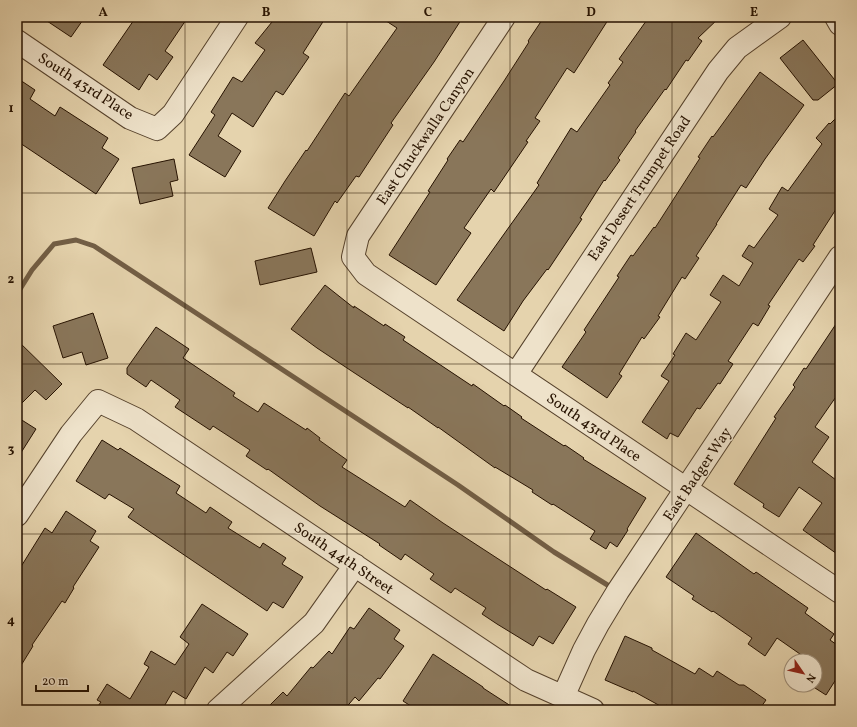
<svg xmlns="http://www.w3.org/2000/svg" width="857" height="727" viewBox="0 0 857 727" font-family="Vollkorn,serif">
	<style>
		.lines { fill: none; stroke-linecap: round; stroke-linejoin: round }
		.stream { stroke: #725e45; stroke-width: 5 }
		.building { fill: #89765a; stroke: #261201 }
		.minor-casing { stroke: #56422c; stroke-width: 24 }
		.minor { stroke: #eee2ca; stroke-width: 22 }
		.grid { fill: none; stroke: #261201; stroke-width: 1; stroke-opacity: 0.55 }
		.labels { text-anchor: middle; stroke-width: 3; stroke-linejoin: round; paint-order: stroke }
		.street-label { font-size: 15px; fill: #261201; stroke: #eee2ca }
		.neatline { fill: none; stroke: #261201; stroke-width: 1.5 }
		.grid-label { font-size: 13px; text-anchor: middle; font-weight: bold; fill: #261201 }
	</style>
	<rect width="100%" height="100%" fill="#e5d3ad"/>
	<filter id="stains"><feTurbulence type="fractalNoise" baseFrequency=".005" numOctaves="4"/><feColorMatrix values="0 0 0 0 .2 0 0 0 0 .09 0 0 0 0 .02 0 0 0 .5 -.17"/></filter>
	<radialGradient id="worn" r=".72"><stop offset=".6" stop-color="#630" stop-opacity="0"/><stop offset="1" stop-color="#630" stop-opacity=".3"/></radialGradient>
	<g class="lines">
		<path class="stream" d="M17,294L32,270L54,244L76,240L94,246L458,485L554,552L614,589"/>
	</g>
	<path class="building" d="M41,17H85L71,37Z
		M136,17H188L165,51L173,57L157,80L149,74L139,90L103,65Z
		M276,17H326L303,53L309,57L283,95L276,91L253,127L232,113L218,136L241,151L225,177L189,155L215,115L211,112L233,77L242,82L265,50L255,43Z
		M380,17H463L434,62L391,123L393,125L359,177L356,176L337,203L335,201L314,236L268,208L285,181L306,150L307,151L345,93L349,96L397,28Z
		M544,17H610L574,73L567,68L535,118L540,121L526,141L528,142L494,192L491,189L464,228L471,233L436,285L389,255L430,192L428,191L448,160L447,159L460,140L463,142L504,81L529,42L528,41Z
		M649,17H720L698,38L702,41L688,61L686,60L666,90L665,89L635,131L636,132L618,158L620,160L605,181L604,180L580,218L582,219L548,270L547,269L523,301L504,331L457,300L539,185L537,183L571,128L577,132L610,85L608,83L623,62L619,59Z
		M803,40L838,84L818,100H813L780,58Z
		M760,72L804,105L765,159L746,188L741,185L716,224H717L696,256L699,258L685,279L682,277L658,316L660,317L644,339L642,337L619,374L622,376L607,398L562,367L586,332L584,330L619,277L617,276L631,255L633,256L654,227L655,228L700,158L698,157L712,136L713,137Z
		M17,78L35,90L30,99L55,116L60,107L108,138L102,148L119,159L96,194L17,141Z
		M840,114V203L813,245L815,246L803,262L799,259L768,305L770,306L758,326L753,323L728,361L733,364L720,384L718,383L700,409L697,408L678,437L670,433L667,439L642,422L669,381L661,376L675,355L673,354L686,333L696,340L721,302L710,295L723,275L739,286L753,263L742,256L749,245L754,248L778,215L769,209L782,187L788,191L822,144L816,138L829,123L830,124Z
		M174,159L178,180L170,182L173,196L140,204L132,168Z
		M311,248L317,272L260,285L255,261Z
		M325,285L354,308V306L384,326L385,324L405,337L403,340L472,386L473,384L504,406L505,405L522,417L521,418L564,446L565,445L584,458L583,459L646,498L627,529L628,530L617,547L610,542L606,549L590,539L595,531L553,504L552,505L532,492L533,490L495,467V468L438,427V428L408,407V408L353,372L317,348L291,329Z
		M93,313L108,358L86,365L82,352L63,358L53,326Z
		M840,318V391L815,427L829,437L812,462L840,483V556L803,530L822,503L799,487L779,517L763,507L764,504L734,484L776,418L774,417L795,387L793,385L804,368L806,369Z
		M156,327L189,349L183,358L235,393L233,396L258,412L264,403L306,430L307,428L320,438L319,440L347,460L342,467L405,507L410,500L443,523L546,590L547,589L576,607L553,644L539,636L533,646L497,624L482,614L486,608L455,588L451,593L430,579L434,574L405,554L401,560L379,545L380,544L320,506L268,469L267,470L246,456L250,450L213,426L210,430L175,407L180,400L151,380L146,387L127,374V368Z
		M17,340L62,384L46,400L35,390L17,408Z
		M17,417L36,429L17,459Z
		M102,440L118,450L120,448L180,486L176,493L206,513L210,507L232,522L228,528L260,548L263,543L286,558L282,564L303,577L283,608L273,602L267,611L128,517L134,509L109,494L105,499L76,481Z
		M66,511L96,531L90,541L99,547L73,587L74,588L65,603L62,601L32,645L33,646L17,672V573L45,528L52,533Z
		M696,533L754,574L756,572L808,608L805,613L834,634L830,640L840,647V673L826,695L815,688V661H810L777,638L765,656L748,644L752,638L713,611L712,612L692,599L694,596L666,577Z
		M202,604L248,634L233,656L227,652L213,673L205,667L186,699L173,691L162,710H95L101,702L97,700L107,684L130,699L149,667L144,664L151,651L175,665L189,644L180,637Z
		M369,608L400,630L394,639L404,646L380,679L378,678L359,701L355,697L344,710H265L283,692L287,696L311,667L313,668L329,651L332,654L350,627L354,629Z
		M625,636L652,648V650L695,674L699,668L713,677L717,671L739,685H744L766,700L759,710H675L666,705L664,708L633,691V692L605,680Z
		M433,654L483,687V688L517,710H417L403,701Z"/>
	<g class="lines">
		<defs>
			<path id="minor" d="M504,17L358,236L353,257L366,274L840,592
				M836,17L840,24
				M17,41L130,118L157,129L173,114L237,17
				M516,374L718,71L737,48L780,17
				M17,515L71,434L98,401L136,419L526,680L593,710
				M563,697L584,650L598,624L618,591L840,257
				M218,710L314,623L355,565"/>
		</defs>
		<use href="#minor" class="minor-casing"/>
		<use href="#minor" class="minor"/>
	</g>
	<path class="grid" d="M185,17V710M347,17V710M510,17V710M672,17V710M17,193H840M17,364H840M17,534H840"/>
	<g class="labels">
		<g class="street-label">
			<text transform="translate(86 86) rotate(33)" y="5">South 43rd Place</text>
			<text transform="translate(425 136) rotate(-56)" y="5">East Chuckwalla Canyon</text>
			<text transform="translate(639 188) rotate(-56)" y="5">East Desert Trumpet Road</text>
			<text transform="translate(594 427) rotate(34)" y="5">South 43rd Place</text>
			<text transform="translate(697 474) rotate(-56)" y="5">East Badger Way</text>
			<text transform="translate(344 558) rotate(34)" y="5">South 44th Street</text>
		</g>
	</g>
	<rect width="857" height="727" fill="none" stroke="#e5d3ad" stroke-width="44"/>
	<g transform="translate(803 673) rotate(124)"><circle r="19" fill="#eee2ca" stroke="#9e8f7a"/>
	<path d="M0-3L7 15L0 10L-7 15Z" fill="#8f2418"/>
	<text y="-6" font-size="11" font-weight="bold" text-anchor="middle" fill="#261201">N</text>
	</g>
	<path d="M36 685v6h52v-6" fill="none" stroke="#261201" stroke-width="2"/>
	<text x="42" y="685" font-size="12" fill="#261201" stroke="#eee2ca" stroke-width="3" paint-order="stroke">20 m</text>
	<rect x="22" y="22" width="813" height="683" class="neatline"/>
	<g class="grid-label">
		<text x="103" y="16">A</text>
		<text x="266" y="16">B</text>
		<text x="428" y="16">C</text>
		<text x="591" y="16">D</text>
		<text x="754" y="16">E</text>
		<text x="11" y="112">1</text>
		<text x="11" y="283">2</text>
		<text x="11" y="453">3</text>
		<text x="11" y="624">4</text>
	</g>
	<rect width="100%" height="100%" filter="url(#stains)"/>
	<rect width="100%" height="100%" fill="url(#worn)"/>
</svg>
